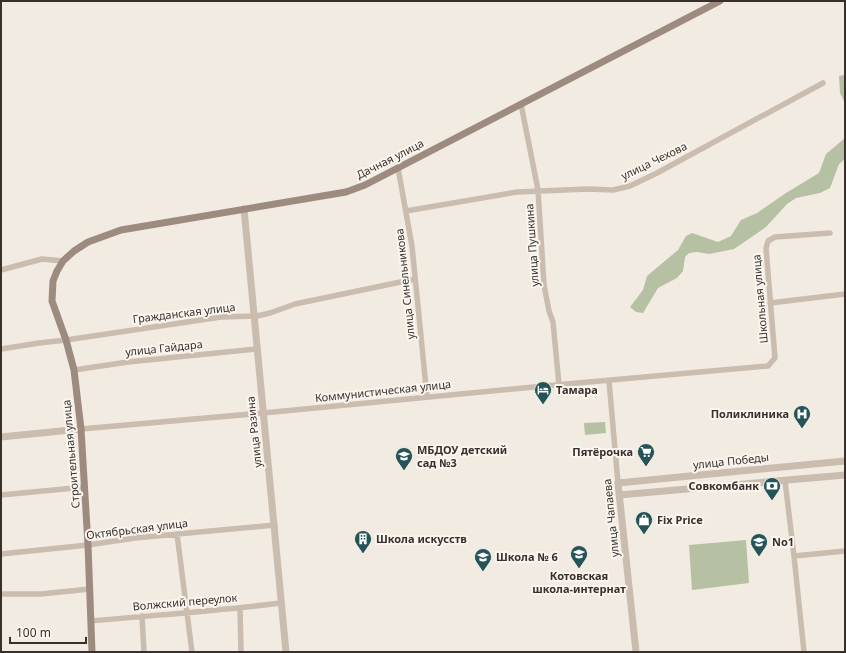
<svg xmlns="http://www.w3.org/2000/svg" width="846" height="653" viewBox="0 0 846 653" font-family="'Noto Sans',sans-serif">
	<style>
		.green { fill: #b6c0a3 }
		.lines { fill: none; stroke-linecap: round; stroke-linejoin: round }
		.minor { stroke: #cabcae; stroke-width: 5.5 }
		.tertiary { stroke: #cabcae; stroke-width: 7 }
		.secondary { stroke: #9d8b80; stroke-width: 7 }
		.labels { text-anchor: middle; stroke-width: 4; stroke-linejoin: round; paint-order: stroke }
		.street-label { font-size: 11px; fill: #39302c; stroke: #faf5ee }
		.poi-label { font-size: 11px; font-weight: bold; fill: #39302c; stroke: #faf5ee; text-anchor: start }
	</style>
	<rect width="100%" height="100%" fill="#f2ebe2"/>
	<path class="green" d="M844,75L845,77V103L840,93L839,76Z
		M845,138V159L839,164L830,188L820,193L796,198L787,204L766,227L734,249L709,254L697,252L689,253L685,257L683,271L677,278L658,288L643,313L636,312L630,307L643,290L647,276L678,250L686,236L692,233L718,242L731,236L741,220L757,213L786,193L819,173L826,154Z
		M605,422L606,433L585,435L584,423Z
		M746,540L749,583L692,590L689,545Z"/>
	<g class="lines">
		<path class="minor" d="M521,104L538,190L544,285L549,311L553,322L559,385
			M398,168L412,246L427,397
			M406,211L517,192L588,189L613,190L630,186L657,173L823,83
			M1,270L42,259L63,261
			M770,303L845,294
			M1,349L39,343L66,340L221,317L257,316L270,313L295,304L415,279
			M74,370L128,362L256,349
			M609,381L618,483
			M81,429L263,413L544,386L768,366L775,358L766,248L768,241L775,237L830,233
			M785,481L794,556L804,652
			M1,495L85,487
			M177,534L192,652
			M1,554L88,545L135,538L275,525
			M794,556L845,551
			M1,594H41L90,589
			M240,608L241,652
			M142,616L144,652
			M91,621C154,615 218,611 281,603"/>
		<path class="tertiary" d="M244,209C257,357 273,504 286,652
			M1,437L81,429
			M619,495L845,475
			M636,652L618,483L845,461"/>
		<path class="secondary" d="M92,652L88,545L81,429L74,370L66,340L52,301L53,281L57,271L63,261L74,251L88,242L121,230L346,192L365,185L720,1"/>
	</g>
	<defs>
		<symbol id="hotel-pin" viewBox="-11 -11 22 30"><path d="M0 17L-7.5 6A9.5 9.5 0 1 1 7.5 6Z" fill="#245358" stroke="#faf5ee"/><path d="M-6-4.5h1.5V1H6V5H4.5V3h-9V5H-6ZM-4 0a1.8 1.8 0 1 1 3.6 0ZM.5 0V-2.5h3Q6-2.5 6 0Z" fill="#fff"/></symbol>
		<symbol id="hospital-pin" viewBox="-11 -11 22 30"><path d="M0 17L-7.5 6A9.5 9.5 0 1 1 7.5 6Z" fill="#245358" stroke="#faf5ee"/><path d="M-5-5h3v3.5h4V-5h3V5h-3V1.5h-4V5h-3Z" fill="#fff"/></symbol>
		<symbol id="supermarket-pin" viewBox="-11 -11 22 30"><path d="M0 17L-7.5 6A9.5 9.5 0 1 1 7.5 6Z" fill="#245358" stroke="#faf5ee"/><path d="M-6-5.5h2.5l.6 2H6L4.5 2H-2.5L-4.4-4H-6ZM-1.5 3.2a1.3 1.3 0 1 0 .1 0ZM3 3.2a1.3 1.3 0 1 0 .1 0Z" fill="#fff"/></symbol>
		<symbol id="school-pin" viewBox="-11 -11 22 30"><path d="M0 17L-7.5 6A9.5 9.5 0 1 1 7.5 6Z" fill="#245358" stroke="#faf5ee"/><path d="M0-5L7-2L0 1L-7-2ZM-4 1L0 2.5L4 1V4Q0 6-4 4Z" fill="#fff"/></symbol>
		<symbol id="bank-pin" viewBox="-11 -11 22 30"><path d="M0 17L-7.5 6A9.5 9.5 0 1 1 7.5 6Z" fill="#245358" stroke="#faf5ee"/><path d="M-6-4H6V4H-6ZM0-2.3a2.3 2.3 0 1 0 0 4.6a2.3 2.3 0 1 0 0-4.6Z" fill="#fff"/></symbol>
		<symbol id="shop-pin" viewBox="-11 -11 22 30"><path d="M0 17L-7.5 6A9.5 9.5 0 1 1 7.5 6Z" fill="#245358" stroke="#faf5ee"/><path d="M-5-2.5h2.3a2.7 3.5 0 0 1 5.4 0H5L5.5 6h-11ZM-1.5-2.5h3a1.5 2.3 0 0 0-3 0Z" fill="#fff"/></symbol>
		<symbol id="building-pin" viewBox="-11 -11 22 30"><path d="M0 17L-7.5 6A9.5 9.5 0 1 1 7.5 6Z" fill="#245358" stroke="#faf5ee"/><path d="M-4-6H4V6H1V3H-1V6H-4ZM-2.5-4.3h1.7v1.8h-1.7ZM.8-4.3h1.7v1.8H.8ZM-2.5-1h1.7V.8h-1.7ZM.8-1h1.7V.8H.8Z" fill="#fff"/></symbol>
	</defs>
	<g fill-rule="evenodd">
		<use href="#hotel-pin" x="533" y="380" width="20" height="27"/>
		<use href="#hospital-pin" x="792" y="404" width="20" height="27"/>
		<use href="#supermarket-pin" x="636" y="442" width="20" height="27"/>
		<use href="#school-pin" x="394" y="446" width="20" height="27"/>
		<use href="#bank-pin" x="762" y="476" width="20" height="27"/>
		<use href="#shop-pin" x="634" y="510" width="20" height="27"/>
		<use href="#building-pin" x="353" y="529" width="20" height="27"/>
		<use href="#school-pin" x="749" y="532" width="20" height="27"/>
		<use href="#school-pin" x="569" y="544" width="20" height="27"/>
		<use href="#school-pin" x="473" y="547" width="20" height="27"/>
	</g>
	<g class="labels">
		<g class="street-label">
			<text transform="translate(390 159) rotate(-27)" y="4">Дачная улица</text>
			<text transform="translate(654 161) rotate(-26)" y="4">улица Чехова</text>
			<text transform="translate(532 245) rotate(-94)" y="4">улица Пушкина</text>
			<text transform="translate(405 284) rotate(-96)" y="4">улица Синельникова</text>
			<text transform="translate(760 299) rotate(-95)" y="4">Школьная улица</text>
			<text transform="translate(184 313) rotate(-7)" y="4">Гражданская улица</text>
			<text transform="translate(164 348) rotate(-6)" y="4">улица Гайдара</text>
			<text transform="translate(383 391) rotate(-6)" y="4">Коммунистическая улица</text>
			<text transform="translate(254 432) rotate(-96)" y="4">улица Разина</text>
			<text transform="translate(71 454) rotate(-95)" y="4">Строительная улица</text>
			<text transform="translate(731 461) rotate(-6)" y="4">улица Победы</text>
			<text transform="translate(611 518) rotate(-96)" y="4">улица Чапаева</text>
			<text transform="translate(137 529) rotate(-7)" y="4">Октябрьская улица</text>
			<text transform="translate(185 602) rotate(-5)" y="4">Волжский переулок</text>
		</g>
		<g class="poi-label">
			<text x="556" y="394">Тамара</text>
			<text x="789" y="418" text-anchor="end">Поликлиника</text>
			<text x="417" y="454">МБДОУ детский<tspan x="417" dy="13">сад №3</tspan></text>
			<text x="633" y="456" text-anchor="end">Пятёрочка</text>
			<text x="759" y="490" text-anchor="end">Совкомбанк</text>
			<text x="657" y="524">Fix Price</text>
			<text x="376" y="543">Школа искусств</text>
			<text x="772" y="546">No1</text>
			<text x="496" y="561">Школа № 6</text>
			<text x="579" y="580" text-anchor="middle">Котовская<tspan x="579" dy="13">школа-интернат</tspan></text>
		</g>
	</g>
	<rect width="846" height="653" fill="none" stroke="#39302c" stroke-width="4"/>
	<path d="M10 637v6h76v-6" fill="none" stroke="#39302c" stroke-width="2"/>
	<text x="16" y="637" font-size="12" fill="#39302c" stroke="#faf5ee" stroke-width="3" paint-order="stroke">100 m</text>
</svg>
